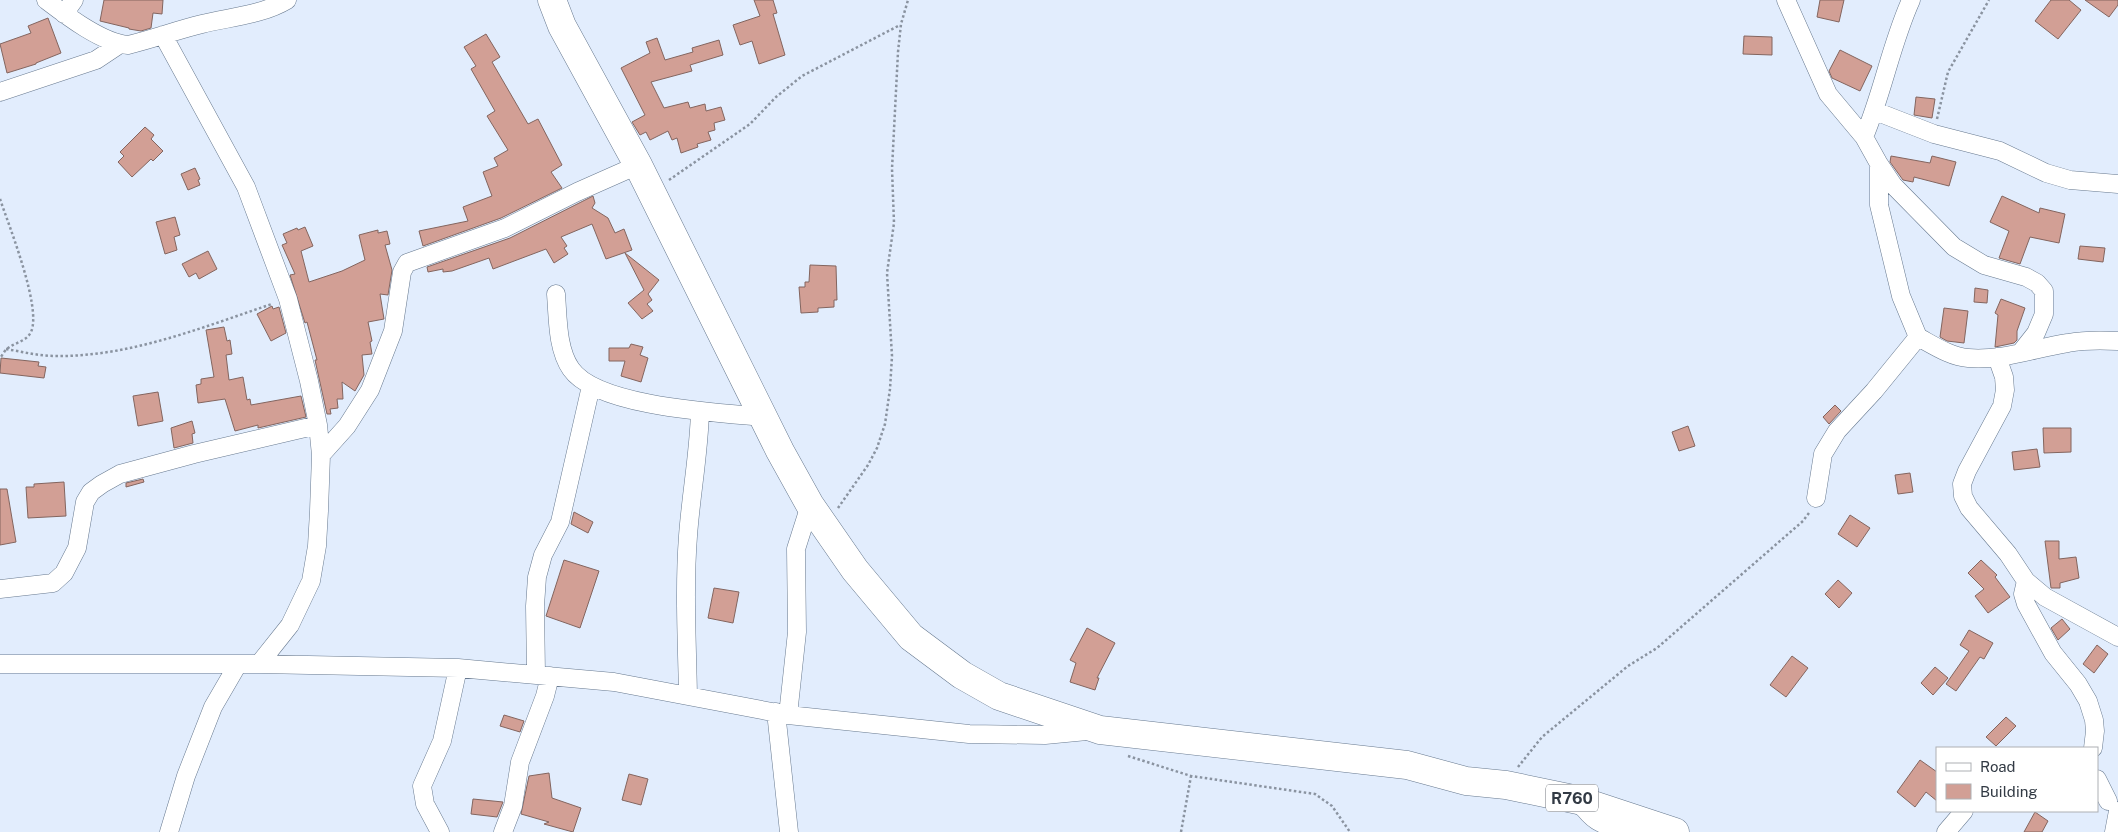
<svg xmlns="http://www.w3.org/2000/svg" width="2118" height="832" viewBox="0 0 2118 832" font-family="'Public Sans',sans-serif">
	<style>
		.building { fill: #d29f95; stroke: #83655f }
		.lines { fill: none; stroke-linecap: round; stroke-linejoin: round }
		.street-casing { stroke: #67798f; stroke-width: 19 }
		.primary-casing { stroke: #67798f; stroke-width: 29 }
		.path { stroke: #8a93a0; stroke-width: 2.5; stroke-dasharray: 2.5 2.5; stroke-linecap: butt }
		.street { stroke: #fff; stroke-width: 18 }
		.primary { stroke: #fff; stroke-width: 28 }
		.labels { text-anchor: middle; stroke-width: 4; stroke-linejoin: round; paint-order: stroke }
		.shield { fill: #fff; stroke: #70757c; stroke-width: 1 }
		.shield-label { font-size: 16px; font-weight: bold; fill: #323a44 }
	</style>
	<rect width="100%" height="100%" fill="#e2edfd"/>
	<path class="building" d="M104,0H163L162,14L153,13L151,28L141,31L129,29V28L100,21Z
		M754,0H773L777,13L773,14L785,55L759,64L752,41L740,45L733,25L760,16Z
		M1820,0H1844L1839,22L1817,17Z
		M2051,0H2069L2081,10L2058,39L2035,21Z
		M2085,0H2118V5L2109,17Z
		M48,18L61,53L36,63V64L7,73L0,44L31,33L28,26Z
		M486,34L500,57L492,62L528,124L538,119L562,165L551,172L562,188L501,218L423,246L419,231L468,221L463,207L492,196L483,172L498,166L494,158L508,150L487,116L495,111L471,69L476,66L464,47Z
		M1744,36L1772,37V55L1743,54Z
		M657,38L665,60L693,52L692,48L719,40L723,55L690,65L692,71L651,82L664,108L688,102L690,108L705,104L706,111L721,107L725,120L714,123L715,130L708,132L711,140L697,144L698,147L681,153L677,138L672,140L668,131L650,140L646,132L640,135L632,122L645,115L621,68L650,53L646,42Z
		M1840,50L1872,66L1860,91L1832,78L1829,71Z
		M1916,97L1935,99L1932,118L1914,115Z
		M145,127L154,135L151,139L163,151L153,161L151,159L132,177L118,162L124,156L120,152Z
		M1891,156L1930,163L1932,156L1956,162L1949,186L1914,177L1913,182L1903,180L1890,162Z
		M195,168L200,179L198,180L200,185L188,190L181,174Z
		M593,196L595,203L592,208L608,218L615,233L624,229L632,250L606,259L592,224L561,237L567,246L564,248L568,254L554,263L546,249L493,269L489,258L452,271L443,272V269L428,272L427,267L510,238Z
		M2002,196L2039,213L2040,208L2065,214L2059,243L2030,237L2020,264L1999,258L2009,231L1990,222Z
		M175,217L180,235L174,237L177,250L165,254L156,222Z
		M305,227L313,246L301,251L309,282L342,271L365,260L359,235L378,230V233L387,231L390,244L385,245L392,270L388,295L380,294L384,319L368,322L372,341L370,342L372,354L362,355L364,375L355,391L342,382L343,399H337L338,408L330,409L331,414H327L315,360H317L307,322L305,323L290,275L295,274L282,245L287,243L283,234L297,228L298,230Z
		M2080,246L2105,248L2103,262L2078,259Z
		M208,251L217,269L199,279L196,273L189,277L182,264Z
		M625,253L659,280L648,294L652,300L647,304L653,311L642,319L628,303L644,290Z
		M810,265L836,266L837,300H834V307L818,308V312L801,313L799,287H805V282H809Z
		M1975,288L1988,290L1987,303L1974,302Z
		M2001,299L2025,308L2017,331V340L2014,343L1995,347L1998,315L1995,313Z
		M272,306L273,309L279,307L286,333L271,341L257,314Z
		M1944,308L1968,311L1964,343L1947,341L1940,337Z
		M224,327L227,341L230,340L232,354L226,355L229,380L243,377L247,400L250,399L251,405L301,396L306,417L258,428V425L235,431L225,399L198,403L196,385L201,384V379L214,377L206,330Z
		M631,344L643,347L640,355L648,358L641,382L621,376L625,361H609V348H629Z
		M1,358L39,362L38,366L46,367L44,378L0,373Z
		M158,392L163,421L138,426L133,396Z
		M1835,405L1841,411L1829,424L1823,417Z
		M192,421L195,433L192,434L193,443L174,448L171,428Z
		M1688,426L1695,446L1679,451L1672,432Z
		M2043,428H2071V452L2044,453Z
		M2037,449L2040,467L2014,470L2012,452Z
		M1910,473L1913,492L1898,494L1895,475Z
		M143,479L144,482L126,487V483Z
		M64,482L66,516L28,518L26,487H34V484Z
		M0,489H7L16,542L0,545Z
		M574,512L593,522L588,533L571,524Z
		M1850,515L1870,528L1857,547L1838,534Z
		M2045,541H2059V559L2076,557L2079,578L2060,583V588H2051Z
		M564,560L599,571L580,628L546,616Z
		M1981,560L1997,575L1995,577L2010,597L1988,613L1975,596L1984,589L1968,573Z
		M1838,580L1852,593L1839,608L1825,594Z
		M714,588L739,592L733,623L708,618Z
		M2062,619L2070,629L2058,640L2051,628Z
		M1087,628L1115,643L1097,678H1099L1095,690L1070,682L1076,663L1070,660Z
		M1969,630L1993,643L1984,659L1980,657L1956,691L1946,684L1969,651L1960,645Z
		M2097,645L2108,654L2094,673L2083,664Z
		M1792,656L1808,668L1786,697L1770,685Z
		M1935,667L1948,678L1933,695L1921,683Z
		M504,715L524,721L520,732L500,726Z
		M2006,717L2016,726L1996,746L1986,737Z
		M1920,760L1937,772V801L1926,792L1915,807L1897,792Z
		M549,773L552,798L581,808L573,832L544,824L549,822L521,814L529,776Z
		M629,774L648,779L641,805L622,800Z
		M473,799L503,802L497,817L471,814Z
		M2035,812L2048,821L2042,832H2024Z"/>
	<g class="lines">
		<defs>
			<path id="street" d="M46,0C67,16 102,43 128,45C153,39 177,30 202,24C230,17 262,15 287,0
				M1786,0L1828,94L1864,137L1879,164V205L1901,296L1918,337L1874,391L1837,431L1823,454L1816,498
				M64,14L74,0
				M163,35L246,187L288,299L309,381L318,425L321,455L319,511L317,546L311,581L290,625L259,664
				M0,92L96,60L120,44
				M1875,111L1934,134L2000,151L2046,173L2070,180L2118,184
				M1864,137C1883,92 1891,44 1911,0
				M1879,164L1893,185L1954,247L1984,265L2026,277L2037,283L2044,291V314L2036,333L2021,352
				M556,294C558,318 557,349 571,369C597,407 720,413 765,417
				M1918,337C1933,345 1951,357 1968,358C2002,361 2035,348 2068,343C2084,340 2101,340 2118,341
				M1997,357L2004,377L2005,390L2002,406L1967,471L1962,484L1963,496L1969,508L2008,554L2026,581L2045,597L2118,637
				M321,455L347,426L370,390L393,331L402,272L407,263L505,228L577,192L638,165
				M2026,581L2023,594L2026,604L2053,653L2078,684L2088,701L2094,720L2095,731L2093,748
				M0,589L53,583L64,573L77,548L85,502L91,492L102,484L120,474L194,454L318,425
				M0,664H259L458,668L614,682L788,715L969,734L1045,735L1087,731
				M536,674L535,606L537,577L543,555L560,522L591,386
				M688,695C687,642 684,588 688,536C691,494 699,453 700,411
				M776,712L789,832
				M788,715L797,632L796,549L810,505
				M2097,779L2108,801
				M1580,803C1594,823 1602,824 1624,832
				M169,832L186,776L213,707L238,664
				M440,832L425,804L422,786L442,741L458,668
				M503,832L513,806L520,762L545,696L550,676
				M1946,832L1964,811
				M2114,832L2118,811"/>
			<path id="primary" d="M552,0L562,26L638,165L780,451L810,505L855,570L911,637L962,675L999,696L1100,730L1407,765L1466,781L1506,785L1578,800L1675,832"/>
		</defs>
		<use href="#street" class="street-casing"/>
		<use href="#primary" class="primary-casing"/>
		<path class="path" d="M1937,119L1948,72L1989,0
			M669,180L750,124L776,97L802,76L900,25
			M0,199C9,226 42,308 31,332C26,342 15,342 7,349C4,351 2,356 0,358
			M6,349C23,352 39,356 56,356C130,357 203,327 272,304
			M838,508L868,465L877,448L885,424L890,389L892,356L887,273L894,223L892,169L898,52L901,24L908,0
			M1128,756L1191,776L1315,794L1332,806L1350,832
			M1518,767L1542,737L1628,666L1657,648L1803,521L1809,513
			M1181,832L1191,776"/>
		<use href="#street" class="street"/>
		<use href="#primary" class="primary"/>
	</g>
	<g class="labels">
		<rect class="shield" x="1546" y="784.5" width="52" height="27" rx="4"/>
		<g class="shield-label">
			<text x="1572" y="804">R760</text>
		</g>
	</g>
	<rect x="1936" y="747" width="162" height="65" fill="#ffffff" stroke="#adb0b4"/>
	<rect x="1946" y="763" width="25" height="8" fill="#ffffff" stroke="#adb0b4"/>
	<text x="1980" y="772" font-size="15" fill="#323a44">Road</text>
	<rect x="1946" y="784" width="25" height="15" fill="#d29f95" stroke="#adb0b4"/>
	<text x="1980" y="797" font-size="15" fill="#323a44">Building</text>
</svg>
